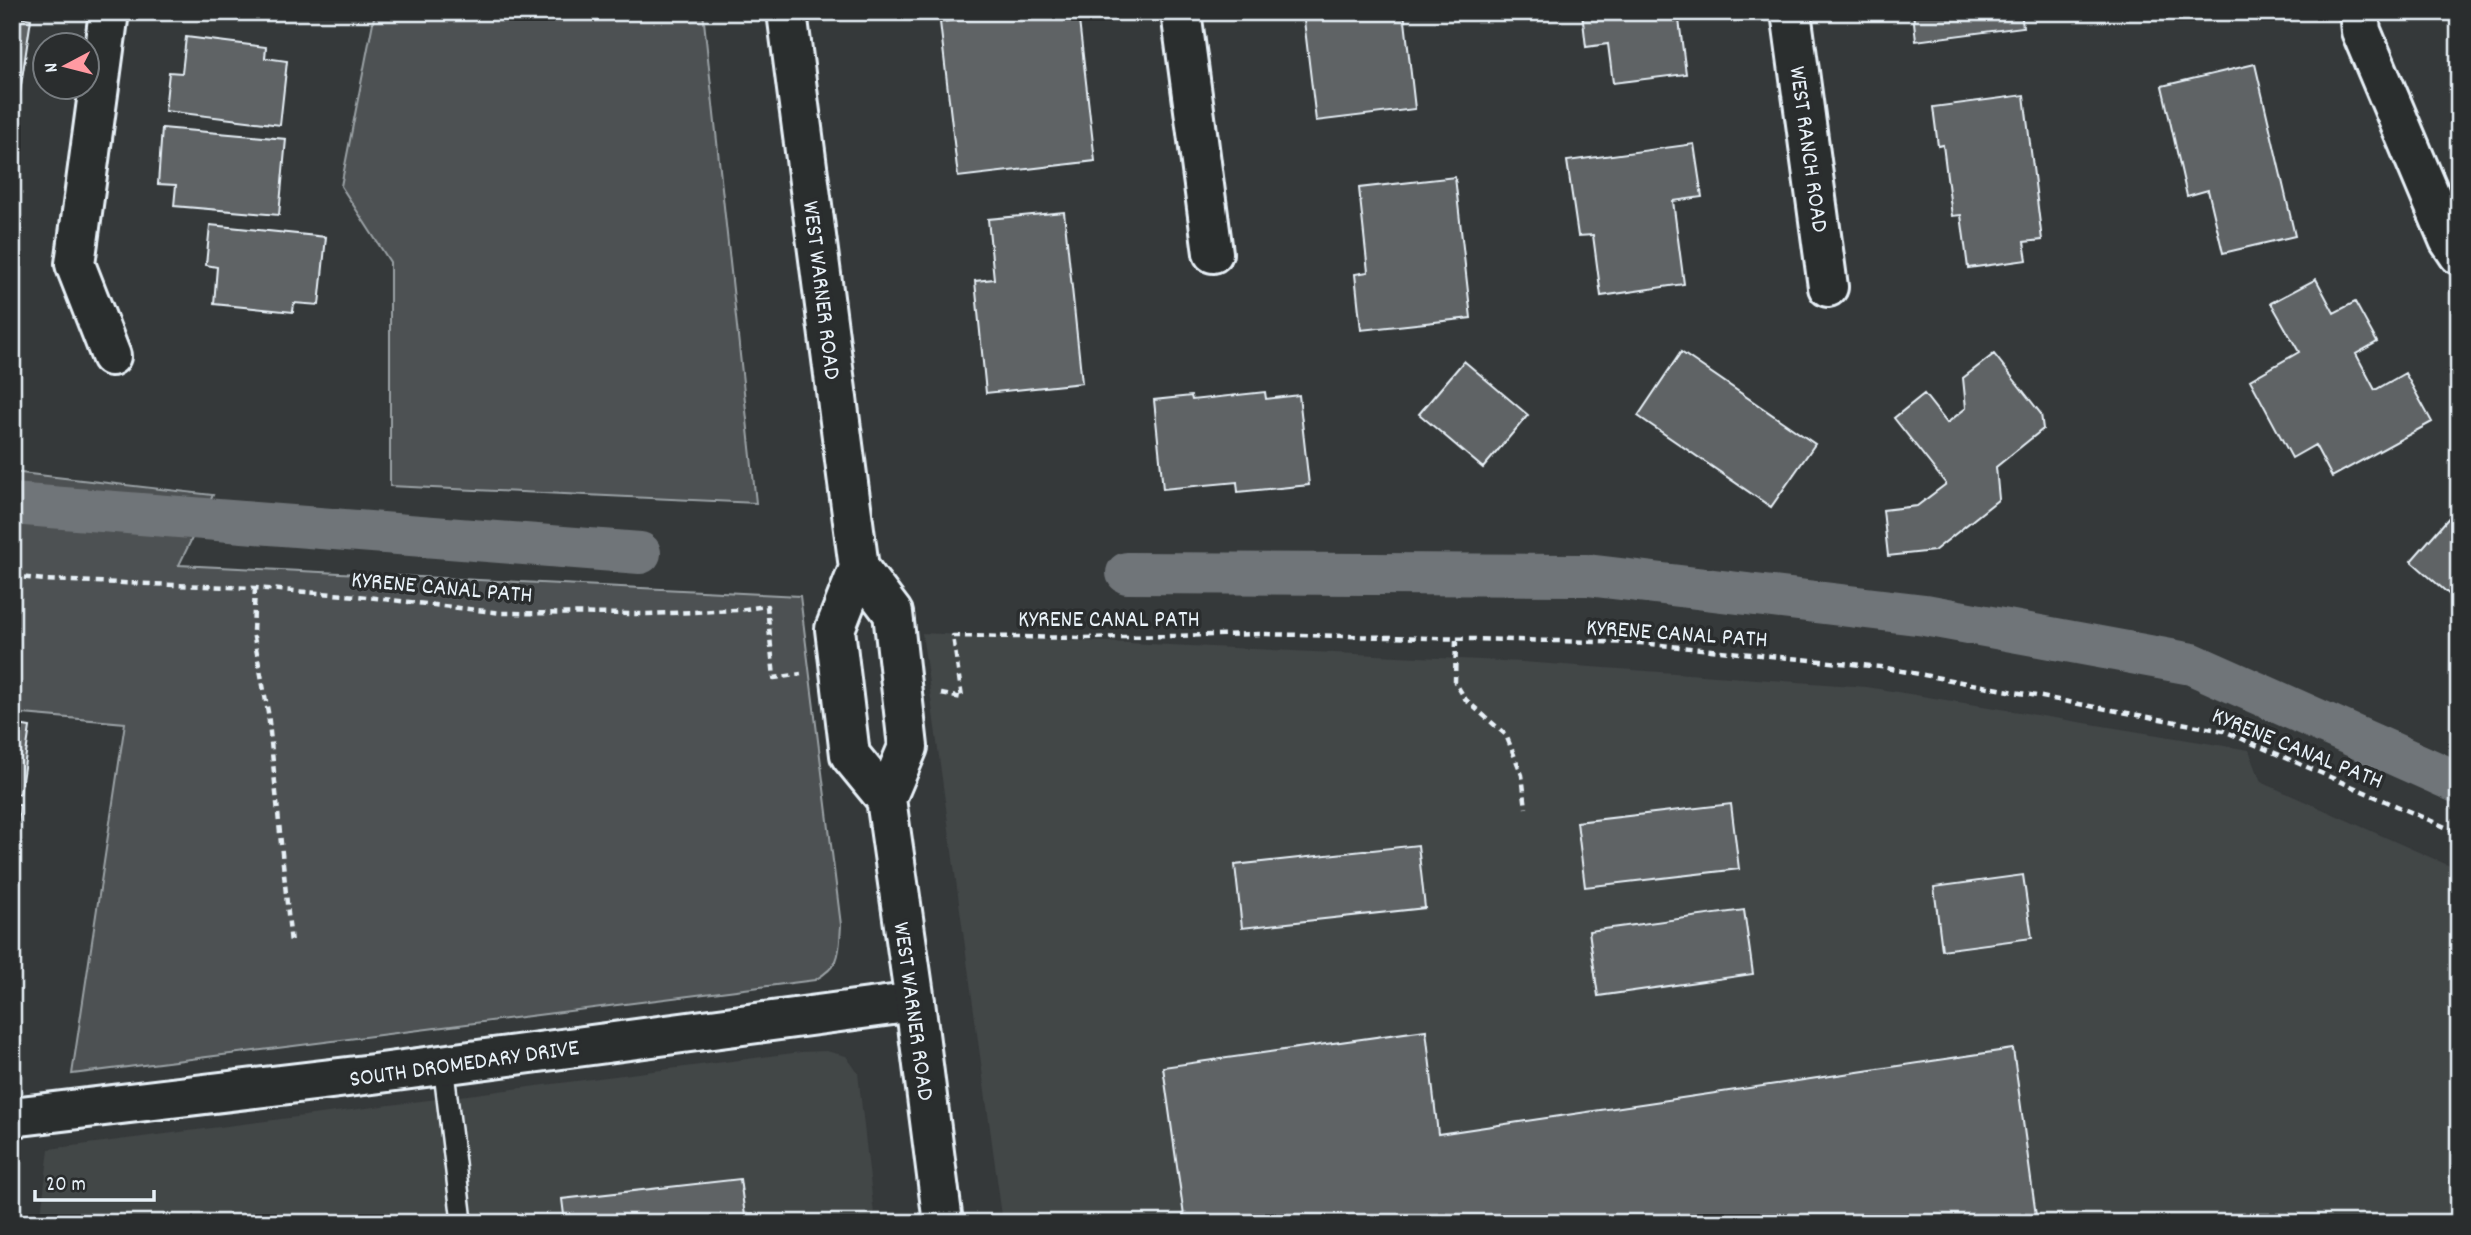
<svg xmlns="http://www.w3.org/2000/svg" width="2471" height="1235" viewBox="0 0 2471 1235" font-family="Dekko,sans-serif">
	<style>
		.built { fill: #424647 }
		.green { fill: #4d5152; stroke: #9aa1a5; stroke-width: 2 }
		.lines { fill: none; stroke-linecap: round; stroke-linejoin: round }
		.canal { stroke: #707579; stroke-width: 42 }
		.building { fill: #5f6365; stroke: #e8f1f8; stroke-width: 2 }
		.service-casing { stroke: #e8f1f8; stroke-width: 24 }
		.minor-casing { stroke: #e8f1f8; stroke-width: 44 }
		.secondary-casing { stroke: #e8f1f8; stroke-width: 44 }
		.path { stroke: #e8f1f8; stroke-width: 4.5; stroke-dasharray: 7 5; stroke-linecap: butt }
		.service { stroke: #2a2d2e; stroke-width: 19 }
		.minor { stroke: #2a2d2e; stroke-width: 38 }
		.secondary { stroke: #2a2d2e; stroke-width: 38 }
		.labels { text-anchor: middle; stroke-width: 7; stroke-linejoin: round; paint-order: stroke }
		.street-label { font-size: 24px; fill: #e8f1f8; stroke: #2a2d2e }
	</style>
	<rect width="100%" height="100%" fill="#35393a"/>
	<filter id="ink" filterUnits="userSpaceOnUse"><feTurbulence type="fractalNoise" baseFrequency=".0143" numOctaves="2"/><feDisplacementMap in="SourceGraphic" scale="14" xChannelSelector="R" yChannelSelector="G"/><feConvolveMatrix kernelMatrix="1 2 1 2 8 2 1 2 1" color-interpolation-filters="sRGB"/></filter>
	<g filter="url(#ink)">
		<path class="built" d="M922,633L1523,662L1867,687L2249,750L2261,782L2459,870V1223H1003Z
			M826,1051L846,1056L858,1073L875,1223H40L49,1149L801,1052Z"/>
		<path class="green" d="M375,12H703L756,503L390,486V262L341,186Z
			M12,472L213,495L179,565L800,596L841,925C839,954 842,964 815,980L72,1074L125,723L12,713Z"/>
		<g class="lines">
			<path class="canal" d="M12,504L640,553
				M1127,573L1587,575L1925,615L2192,664L2459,783"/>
		</g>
		<path class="building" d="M1031,12H1078L1095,161L958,177L940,22Z
			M1303,12H1404L1415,109L1316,121Z
			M1582,12H1678L1686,74L1613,83L1608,44L1586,47Z
			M1913,12H2021L2023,27L1916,41Z
			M2177,12H2243L2178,21Z
			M12,16L31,19L20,92L12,91Z
			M186,37L266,47L265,58L287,61L280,125L165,111L169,72L182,73Z
			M2255,64L2295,236L2223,253L2208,190L2187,196L2162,86Z
			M2024,95L2042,240L2024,242L2027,260L1968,268L1961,215L1952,216L1943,145L1938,146L1933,107Z
			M162,128L286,139L279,215L174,206L176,185L158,184Z
			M1694,144L1702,197L1673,201L1684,284L1601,296L1593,235L1578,236L1567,161Z
			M1455,177L1471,318L1361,330L1355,274L1368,272L1359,188Z
			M1064,212L1082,383L986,393L975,281L994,279L988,219Z
			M210,225L326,237L319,305L294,303L293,312L214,304L217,267L206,265Z
			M2316,279L2334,313L2355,302L2377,342L2356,354L2375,390L2405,373L2432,422L2332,477L2315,445L2292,458L2250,380L2299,352L2271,303Z
			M1681,352L1815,444L1771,507L1638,416Z
			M1994,354L2041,414L2043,429L1996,467L1999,499L1934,551L1888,556L1883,510L1917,506L1946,484L1894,418L1924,394L1947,423L1966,408L1963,378Z
			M1464,361L1528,415L1483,468L1419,414Z
			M1265,392L1266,399L1299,395L1309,485L1238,492L1237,482L1163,489L1154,400L1191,396L1192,400Z
			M2459,506V603L2411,561Z
			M12,724L30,727L20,794L12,793Z
			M1731,804L1739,869L1585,887L1577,822Z
			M12,805H20L14,872H12Z
			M1418,845L1425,908L1242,928L1235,865Z
			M2023,875L2032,938L1942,950L1934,887Z
			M1744,910L1753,974L1598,996L1589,931Z
			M1426,1030L1438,1134L2013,1049L2037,1223H1185L1163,1067Z
			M740,1179L746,1223H565L562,1199Z"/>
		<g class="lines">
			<defs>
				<path id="service" d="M443,1064L461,1213"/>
				<path id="minor" d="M109,12L75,264L111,356
					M1181,12L1213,253
					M1791,12L1828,287
					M2359,12L2361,31L2449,240L2459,255
					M12,1117L373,1074L915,1002"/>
				<path id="secondary" d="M787,12L859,568L835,629L850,755L886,799
					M859,568L893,613L908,747L886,799L915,1002L943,1223"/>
			</defs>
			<use href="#service" class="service-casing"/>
			<use href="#minor" class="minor-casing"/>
			<use href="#secondary" class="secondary-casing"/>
			<path class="path" d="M12,576L44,580L255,588L358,596L502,613L647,614L738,610L767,606L774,678L801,674
				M255,588L253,632L268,712L291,944
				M1456,640L1455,682L1466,700L1506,735L1522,775L1526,808
				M941,694L962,698L953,636L1081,638L1260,634L1640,643L1881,667L2224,731L2459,833"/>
			<use href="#service" class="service"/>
			<use href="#minor" class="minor"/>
			<use href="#secondary" class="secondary"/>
		</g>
	</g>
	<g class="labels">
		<g class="street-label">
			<text transform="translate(1810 149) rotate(82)" y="8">WEST RANCH ROAD</text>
			<text transform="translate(823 290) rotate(83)" y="8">WEST WARNER ROAD</text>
			<text transform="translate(442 586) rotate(5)" y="8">KYRENE CANAL PATH</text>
			<text x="1109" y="626">KYRENE CANAL PATH</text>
			<text transform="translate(1677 632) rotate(4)" y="8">KYRENE CANAL PATH</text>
			<text transform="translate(2298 747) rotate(22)" y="8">KYRENE CANAL PATH</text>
			<text transform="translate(915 1011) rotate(82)" y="8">WEST WARNER ROAD</text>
			<text transform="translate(464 1062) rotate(-8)" y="8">SOUTH DROMEDARY DRIVE</text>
		</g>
	</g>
	<rect width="2471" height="1235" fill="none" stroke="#2a2d2e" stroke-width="42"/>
	<rect x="21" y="21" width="2429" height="1193" fill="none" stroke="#e8f1f8" stroke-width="2.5" filter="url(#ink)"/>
	<g transform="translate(66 66) rotate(263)"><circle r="33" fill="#2a2d2e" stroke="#767b7f" stroke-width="2"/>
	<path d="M0-5L12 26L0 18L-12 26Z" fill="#ff9aa2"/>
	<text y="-10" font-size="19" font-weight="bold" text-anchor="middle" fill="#e8f1f8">N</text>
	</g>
	<path d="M35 1190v10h119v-10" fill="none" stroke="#e8f1f8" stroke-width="3.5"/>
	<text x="46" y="1190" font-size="21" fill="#e8f1f8" stroke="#2a2d2e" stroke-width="5" paint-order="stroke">20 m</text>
</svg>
